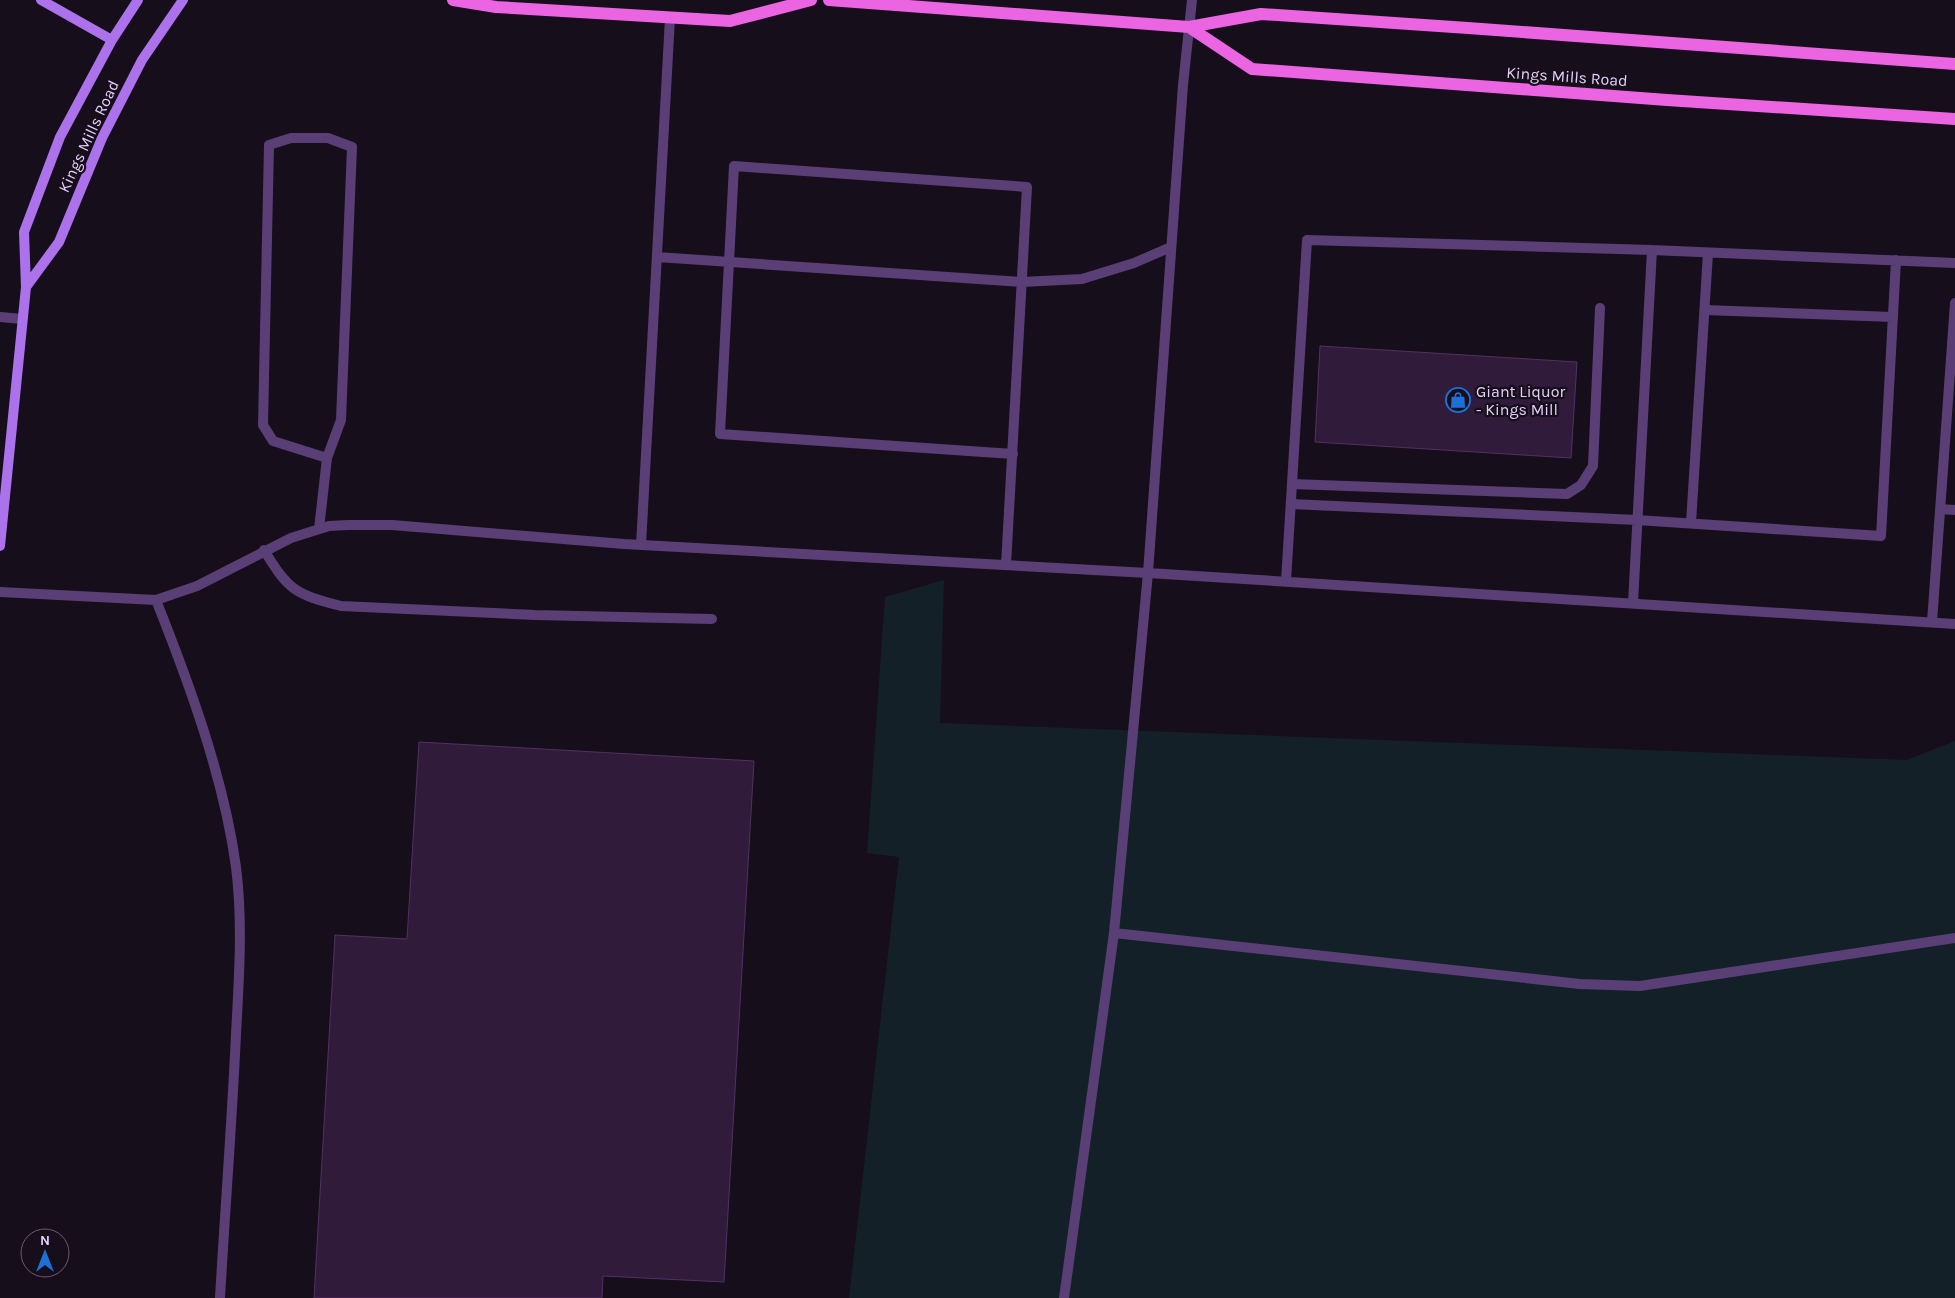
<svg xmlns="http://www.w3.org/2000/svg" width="1955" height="1298" viewBox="0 0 1955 1298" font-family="Karla,sans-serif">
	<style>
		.green { fill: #142028 }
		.building { fill: #301c3a; stroke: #513163 }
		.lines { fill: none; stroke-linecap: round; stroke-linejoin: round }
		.lane { stroke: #593f75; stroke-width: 10 }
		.street { stroke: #593f75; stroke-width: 10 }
		.secondary { stroke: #ac72ec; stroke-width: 10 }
		.primary { stroke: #eb64e1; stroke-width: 12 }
		.labels { text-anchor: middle; stroke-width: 4.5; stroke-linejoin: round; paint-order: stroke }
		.street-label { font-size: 16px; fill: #e6cff9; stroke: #160e1b }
		.poi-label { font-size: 16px; fill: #e6cff9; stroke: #160e1b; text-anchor: start }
	</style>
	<rect width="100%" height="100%" fill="#160e1b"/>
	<path class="green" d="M944,580L940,723L1907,760L1955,741V1298H849L899,857L867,853L885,597Z"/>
	<path class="building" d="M1320,346L1577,362L1571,458L1315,442Z
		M419,742L754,761L724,1282L603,1276L602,1298H314L335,935L407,939Z"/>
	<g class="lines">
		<path class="lane" d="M657,257L1022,282L1082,279L1134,263L1171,247
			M1705,310L1893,317
			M0,317L22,319
			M1292,484L1567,494L1581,485L1593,466L1600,308
			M1291,504L1637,520L1881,536L1896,260
			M1940,509L1955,510
			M1691,523L1708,253
			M319,529L327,458L341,420L352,147L328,138H291L269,145L263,425L273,441L327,458
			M641,545L670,18
			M264,550C289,591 295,594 341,606L535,615L712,619
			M1006,565C1013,439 1020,313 1027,187L734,166L720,434L1013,454
			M1286,581L1307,240L1652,250L1955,263
			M0,592L156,600L197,586L291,538L329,526L348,525H392L624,544L1148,573L1114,933L1064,1298
			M156,600C189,683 224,778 236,867C243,922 239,979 236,1034C232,1122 225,1210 220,1298
			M1633,603L1652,250
			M1932,622L1955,303
			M1114,933L1580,984L1640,986L1955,938"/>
		<path class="street" d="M1192,0L1183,85L1148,573L1955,624"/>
		<path class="secondary" d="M41,0L112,40
			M26,287L59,242L102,138L142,60L183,0
			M0,546L26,287L24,232L60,137L112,40L138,0"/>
		<path class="primary" d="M453,0L496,7L730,21L811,0
			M829,0L1189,27L1261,14L1468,28L1955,64
			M1189,27L1252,69L1667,100L1955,119"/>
	</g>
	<defs>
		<symbol id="shop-ring" viewBox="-11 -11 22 22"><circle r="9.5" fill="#160e1b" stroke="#1c71d7" stroke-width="1.5"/><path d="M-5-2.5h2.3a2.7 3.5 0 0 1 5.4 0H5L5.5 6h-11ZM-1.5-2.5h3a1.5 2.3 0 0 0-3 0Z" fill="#1c71d7"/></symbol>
	</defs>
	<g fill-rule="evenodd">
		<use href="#shop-ring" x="1444" y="386" width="28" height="28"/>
	</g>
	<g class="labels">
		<g class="street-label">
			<text transform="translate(1567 76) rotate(4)" y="6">Kings Mills Road</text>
			<text transform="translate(88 136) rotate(-65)" y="6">Kings Mills Road</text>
		</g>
		<g class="poi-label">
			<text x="1476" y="397">Giant Liquor<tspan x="1476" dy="18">- Kings Mill</tspan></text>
		</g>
	</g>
	<g transform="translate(45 1253)"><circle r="24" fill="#160e1b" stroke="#695b74"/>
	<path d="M0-4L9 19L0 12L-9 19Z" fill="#1c71d7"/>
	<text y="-8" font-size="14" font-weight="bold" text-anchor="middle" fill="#e6cff9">N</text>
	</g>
</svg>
